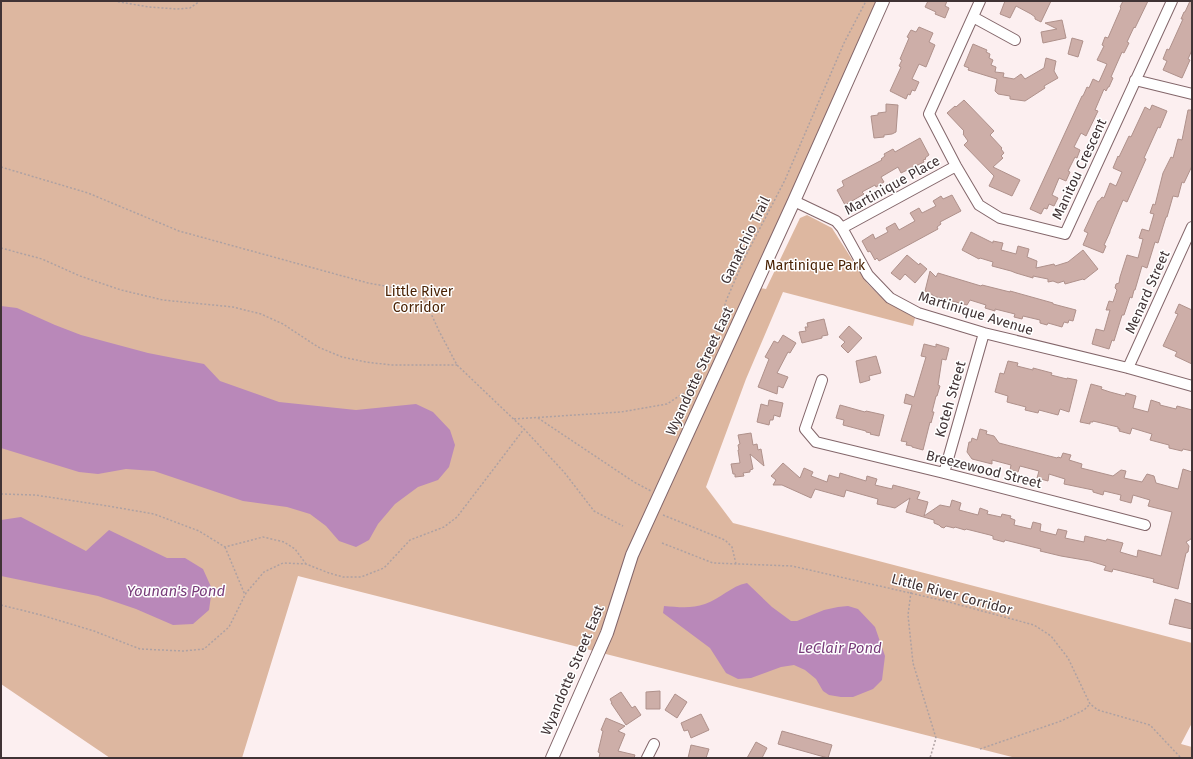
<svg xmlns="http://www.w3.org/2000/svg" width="1193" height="759" viewBox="0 0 1193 759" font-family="'Fira Sans',sans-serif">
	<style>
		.green { fill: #ddb7a0 }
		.water { fill: #b988b9 }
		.building { fill: #cdaea8; stroke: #af918b }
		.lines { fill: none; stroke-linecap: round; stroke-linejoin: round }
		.minor-casing { stroke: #83666a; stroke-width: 12 }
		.tertiary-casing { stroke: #83666a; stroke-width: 14 }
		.path { stroke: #aea1a2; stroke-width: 1.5; stroke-dasharray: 2 2; stroke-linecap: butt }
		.minor { stroke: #fff; stroke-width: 10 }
		.tertiary { stroke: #fff; stroke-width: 12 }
		.labels { text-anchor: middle; stroke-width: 3; stroke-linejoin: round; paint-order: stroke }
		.street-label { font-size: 14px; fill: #403335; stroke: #fff }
		.park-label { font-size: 14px; fill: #4a2305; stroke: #fff }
		.water-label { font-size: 15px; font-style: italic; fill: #783c7a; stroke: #fff }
	</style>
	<rect width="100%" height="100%" fill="#fceff0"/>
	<path class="green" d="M1,1H883L755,287L766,289L800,218L807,215L832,228L867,283L883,299L915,318L913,326L783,292L746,379L706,487L733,523L1192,643V723L1181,744L1192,747V758H1016L298,576L242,758H110L1,684Z"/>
	<path class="water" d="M1,306L17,308L55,325L81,335L148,353L204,364L220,381L279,402L356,410L416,404L433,412L450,430L455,445L449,467L438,480L418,487L395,504L378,524L369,540L356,547L339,541L326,526L310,514L287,507L243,501L154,471L126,469L98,474L79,472L1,448Z
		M21,517L86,551L109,530L167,558H185L203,569L212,589L209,610L193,624L173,625L136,609L98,596L1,576V520Z
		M747,583L772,607L791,621H797L824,610L838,607L848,606L858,609L875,627L885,656L882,680L873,689L853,697H841L829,695L823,691L816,679L805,670L794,665L781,667L751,678L738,679L726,673L710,648L663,613L664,606C678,607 691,609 705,604C720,599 731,586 747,583Z"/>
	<path class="building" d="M928,1H947L945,6L949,8L945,18L935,14L936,12L925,7Z
		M1005,1H1051L1041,22L1035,19V17L1031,14L1016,6L1010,18L1000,14Z
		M1123,1H1148L1135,28L1134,27L1127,42L1129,43L1124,53L1122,52L1111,77L1113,78L1109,87H1108L1106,91L1104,89L1095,110L1098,111L1086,136L1081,133L1074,147L1080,150L1077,158L1075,157L1068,171L1070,172L1066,181L1059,178L1052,195L1058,198L1054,206L1049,204L1047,209L1044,208L1041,214L1030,209L1082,96H1083L1087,87L1089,88L1093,79L1099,82L1107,64L1097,60L1104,46L1102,45L1105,37L1108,38L1121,8L1120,7Z
		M1190,1H1192V50L1188,59L1190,60L1182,78L1163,70L1167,61L1163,59L1167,49L1169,50L1183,19H1181L1184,12H1185Z
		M1062,20L1066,38L1043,43L1041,32L1057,29L1045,23Z
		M919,27L933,33L929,42L935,45L926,67L919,64L912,79L919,82L915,91L912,90L910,95L908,94L906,99L890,91L901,67L899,66L902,60L900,59L909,38L907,37L911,30L916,32Z
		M1072,38L1083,41L1078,57L1068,54Z
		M973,44L987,50L986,52L990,54L989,58L993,60L991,65L996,67L995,72L1004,73L1003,77L1014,79L1021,74L1025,79L1044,68L1046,58L1056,61L1054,71L1058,78L1044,86L1045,88L1025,101L1010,99V96L998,94L995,91L997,79L968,70L969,68L964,66Z
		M964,100L994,131L990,135L1002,148L1001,149L1004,153L1001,156L1003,158L993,167L1020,180L1012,196L989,186L994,176L964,145L968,141L963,134L964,133L963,132L964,131L947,113L955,106L956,107Z
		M886,104L898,105L896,132L892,134L884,135V137L874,138L871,116L878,115V113L886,112Z
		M1152,105L1167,111L1160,128L1158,127L1144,158L1146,159L1127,202L1123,200L1110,231V232L1104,245L1106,246L1103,253L1083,245L1088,233L1084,231L1098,201H1099L1102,197L1104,198L1110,183L1116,186L1122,172L1113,168L1118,156L1119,157L1129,136L1131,137L1145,107L1150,110Z
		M1188,110H1192V166L1184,183L1182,182L1178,197L1173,196L1167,217H1166L1158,243L1155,242L1147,268L1142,266L1135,290H1134L1132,298L1130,297L1124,315H1122L1114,341L1112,340L1109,349L1092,344L1096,329L1104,331L1110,310H1106L1109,301L1113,302L1117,290L1115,288L1116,284L1119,283L1120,277L1127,255L1138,258L1143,239L1139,238L1142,229L1149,231L1154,214L1150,213L1153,204L1155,205L1163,173L1171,157L1173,158L1178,139L1182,140Z
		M920,138L929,155L925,158L926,159L923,160L924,162L901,173L898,167L881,177L884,182L876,187L875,185L862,192L864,194L845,205L837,190L844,186L842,181L882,160L881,159L885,156L884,154L893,149L895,152Z
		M952,195L961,211L940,222L941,224L937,227L938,229L879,261L877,258L875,260L870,251L868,252L862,241L873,234L875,239L888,232L886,228L895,223L899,230L915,221L910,213L919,208L922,213L936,206L933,201L941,196L943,199Z
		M971,232L993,243V241L1003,243L1001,250L1016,254L1018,246L1029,249L1027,257L1037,261L1036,268L1054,264L1055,266L1068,262L1083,250L1098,269L1084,280L1083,279L1065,284L1064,281L1058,283L1053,281L1048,282V279L1033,276V278L1016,273L1011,271L992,266L993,262L980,258L979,259L962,250Z
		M907,255L919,265L920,263L927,269L915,283L905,274L900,280L891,273Z
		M930,271L936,277L938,273L981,286L982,285L1010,292V291L1053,303V304L1076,310L1073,321L1069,320L1068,323L1064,322L1062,327L1048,323L1047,325L1040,323V320L1023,316L1022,319L1014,317L1015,314L995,309V311L985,308L986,305L970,300L967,305L933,296V295L925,291Z
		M1179,304L1192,310V364L1175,356L1177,352L1163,346L1178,314L1175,313Z
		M824,319L828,335L822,336V338L802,343L799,332L806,331L805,327H808L807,323Z
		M849,326L862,338L848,353L841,346L845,342L839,337Z
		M783,335L796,343L790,353L788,352L777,373L788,377L783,388L778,386L777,394L758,387L769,359L765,357L774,341L778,343Z
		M924,344L936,347V344L949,348L946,360L942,359L938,385L940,386L937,396H936L932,412H934L931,423L930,422L923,450L912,447V446L906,445L907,442L901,441L912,405L904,403L906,394L914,397L926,357L921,356Z
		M876,356L881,373L869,376L870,380L860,383L856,361Z
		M1008,361L1018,363L1017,366L1033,370V368L1052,373L1051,375L1067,379V378L1077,380L1069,412L1060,409L1058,415L1039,410L1038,413L1025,410L1026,407L1007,402L1008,396L995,392L1000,373L1004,374Z
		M1091,384L1102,387L1101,389L1110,392L1125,396L1126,393L1136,396L1133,408L1148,412L1151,400L1160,403V405L1176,409L1177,406L1192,410V451L1183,449L1182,451L1169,448V445L1150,440L1152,434L1132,428L1130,434L1119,431L1120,429H1118V427L1093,421V422H1090V424L1080,422Z
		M769,400L783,403L780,417L774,415L773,420H770L769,425L757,422L761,404L768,406Z
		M840,405L865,412L866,411L884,415L879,436L870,434L871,433L866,432V431L843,425L844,420L836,418Z
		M980,429L987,431L986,434L994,436L999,443L1057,458L1058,457L1061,458L1063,453L1071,455L1069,460L1082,464L1081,468L1113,476L1121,470L1126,471L1124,478L1142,482L1147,474L1154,476L1156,483L1178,489L1183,469L1192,472V537L1191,539L1186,542L1189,546L1188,552L1186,553L1178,589L1153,582L1154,579L1113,569L1112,572L1104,570L1106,566L1090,561L1061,556L1040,551L1041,549L1005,540L1004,542L993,539V536L990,535L966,529L965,530L955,527L954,528L946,526L944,528L941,527L939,525L934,523V520L906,512L910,498L895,508L877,504L878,499L846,490L844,497L815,489L811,498L782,485H773L776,480L771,476L783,463L800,478L804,468L813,472L811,476L827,482L829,475L839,478L840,473L866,481L867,476L877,479L875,485L892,489L893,485L920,492L917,499L928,502L924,516L940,505L950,507L952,500L961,503L959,510L978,515L980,508L988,511L987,514L1001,517L1002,514L1011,516L1010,518L1015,520L1014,525L1031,529L1033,522L1041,524L1040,531L1056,535L1058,529L1067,531L1065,538L1084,542L1085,536L1106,541L1107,539L1123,543L1120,552L1137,557L1138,550L1161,556L1172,512L1148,506L1150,500L1133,495L1131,503L1120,500L1121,495L1104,491L1103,495L1093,492V490L1064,484L1065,479L1049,474L1048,481L1037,478L1039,471L1020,466L1018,472L1010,470L1011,465L992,460V464L972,459L967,452L969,442H971L972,438L977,440Z
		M751,433L753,445L757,444L758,450L761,449L764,466L750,454L753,469L750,470V472L743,473L744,476L735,477V474H733L731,464L740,463L738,450H739L738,445L740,444L738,435Z
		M1175,599L1192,604V629L1169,624Z
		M660,691V709H646V692Z
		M621,692L632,708L635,706L641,715L626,725L611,703H612L610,699Z
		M675,694L687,702L677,718L665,710Z
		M701,714L709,730L691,738L688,730L684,731L681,723Z
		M606,718L625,726L618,731L625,734L618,751L635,755L634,758H599L600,753L598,752L603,731L601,730Z
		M782,731L832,745L828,758L778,744Z
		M756,742L767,748L762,758H747Z
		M691,745L709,749L706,758H688Z"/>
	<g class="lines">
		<defs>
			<path id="minor" d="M980,1L929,114L956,166L979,205L1000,218L1065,234L1172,1
				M973,17L1015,40
				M1135,80L1192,94
				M794,201L836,221L842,228L868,275L890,298L918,313L984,333L1128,368L1192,386
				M842,228L956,166
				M1128,368L1192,227
				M822,380L805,429L816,442L944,473L1145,525
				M944,473L984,333
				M647,758L654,744"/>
			<path id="tertiary" d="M552,758L607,633L632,555L794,201L883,1"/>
		</defs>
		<use href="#minor" class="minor-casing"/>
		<use href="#tertiary" class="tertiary-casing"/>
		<path class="path" d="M114,1L149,7L177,9L190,8L200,1
			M1,167L88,193L179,231L368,283L419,292L423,296L439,331L457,365L524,429L564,472L594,511L623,526
			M1,248L42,259L80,276L121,290L163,300L233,307L261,314L283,324L318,347L342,357L366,362L391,365H457
			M538,418L634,482L651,491
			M514,419L621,412L667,404L690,389L710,348L720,323L726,301L745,257L785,180L844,43L866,1
			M1,494L35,495L108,506L154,514L199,531L225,547L263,537L284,542L295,549L306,564
			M663,515L725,540L732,547L736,564
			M662,543L713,563L792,566L945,601L1034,625L1051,636L1068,658L1090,704L1098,710L1150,725L1181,758
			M225,547L245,595
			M911,592L908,615L913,663L936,738L930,758
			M1,605L41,615L94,631L140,649L183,651L204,649L229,627L246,593L264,572L283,563L306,564L329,573L343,577H361L384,568L410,540L444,527L457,517L524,429
			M980,749L1061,721L1084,710L1090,704"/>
		<use href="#minor" class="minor"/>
		<use href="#tertiary" class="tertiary"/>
	</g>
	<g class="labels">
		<g class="street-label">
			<text transform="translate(1079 169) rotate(-65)" y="5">Manitou Crescent</text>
			<text transform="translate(892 185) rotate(-29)" y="5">Martinique Place</text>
			<text transform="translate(745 240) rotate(-64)" y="5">Ganatchio Trail</text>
			<text transform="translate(1147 292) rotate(-66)" y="5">Menard Street</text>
			<text transform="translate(976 313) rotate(17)" y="5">Martinique Avenue</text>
			<text transform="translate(699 371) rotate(-65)" y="5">Wyandotte Street East</text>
			<text transform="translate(950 399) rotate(-74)" y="5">Koteh Street</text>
			<text transform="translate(984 469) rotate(14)" y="5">Breezewood Street</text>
			<text transform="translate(952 594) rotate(15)" y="5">Little River Corridor</text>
			<text transform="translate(572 670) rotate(-67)" y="5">Wyandotte Street East</text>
		</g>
		<g class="park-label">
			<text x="815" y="270">Martinique Park</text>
			<text x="419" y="296">Little River<tspan x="419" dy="16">Corridor</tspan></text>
		</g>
		<g class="water-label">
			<text x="176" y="596">Younan's Pond</text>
			<text x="840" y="653">LeClair Pond</text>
		</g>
	</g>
	<rect width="1193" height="759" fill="none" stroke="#403335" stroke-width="4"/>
</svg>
